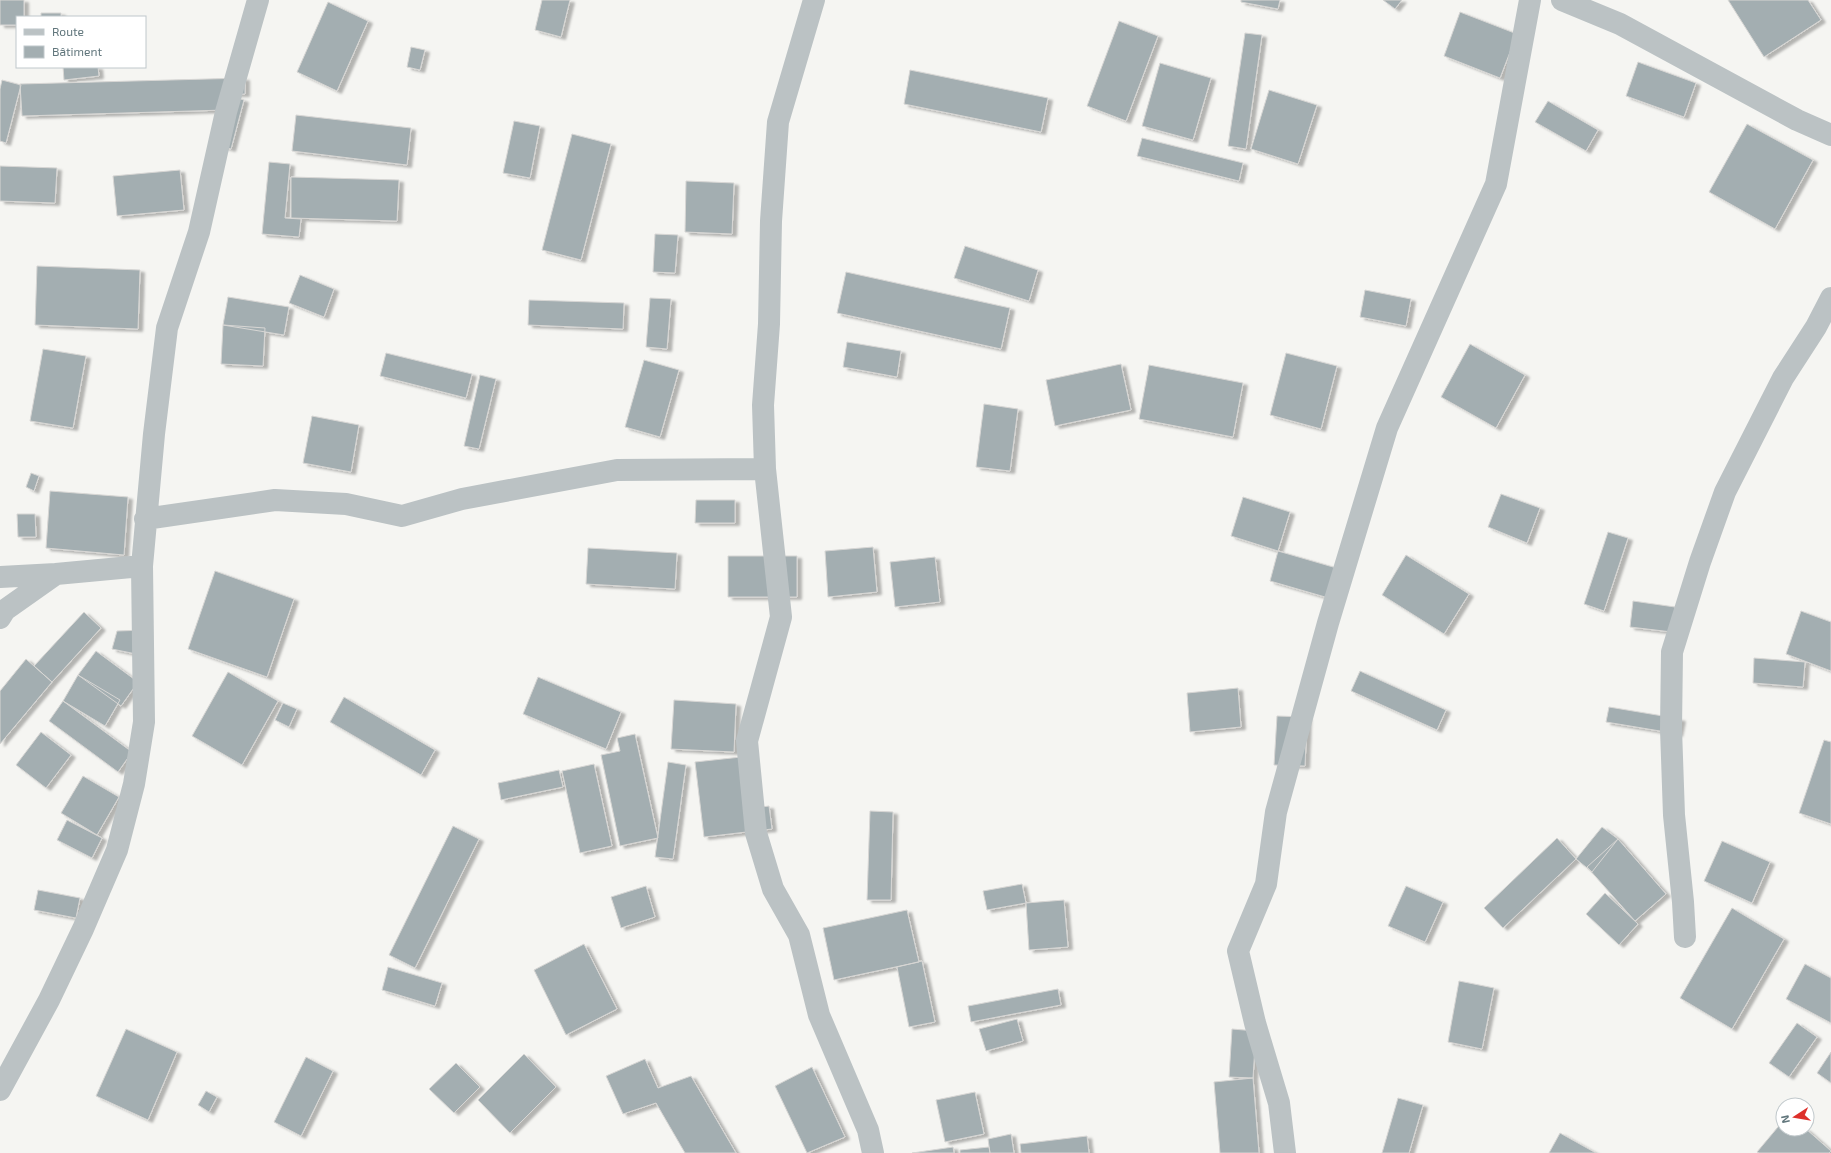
<svg xmlns="http://www.w3.org/2000/svg" width="1831" height="1153" viewBox="0 0 1831 1153" font-family="'Exo 2',sans-serif">
	<style>
		.building { fill: #a3aeb1; stroke: #d7d6d4; filter: url(#shadow) }
		.lines { fill: none; stroke-linecap: round; stroke-linejoin: round }
		.street { stroke: #bbc2c4; stroke-width: 22 }
	</style>
	<defs>
		<filter id="shadow"><feDropShadow dx="4.5" dy="2.5" stdDeviation="1" flood-color="#0004"/></filter>
	</defs>
	<rect width="100%" height="100%" fill="#f5f5f2"/>
	<path class="building" d="M0,0H24V17H17V25H0Z
		M542,0H570L561,37L535,30Z
		M1241,0H1280L1278,9L1241,2Z
		M1383,0H1402L1395,9Z
		M1728,0H1808L1821,20L1764,57Z
		M328,2L368,21L337,91L297,72Z
		M1460,12L1517,34L1500,78L1444,56Z
		M41,13H61V17H41Z
		M1119,21L1158,36L1126,121L1087,106Z
		M1245,33L1262,35L1246,149L1228,146Z
		M411,47L425,50L420,70L407,67Z
		M1638,62L1696,83L1684,117L1626,96Z
		M1160,63L1211,78L1193,140L1142,126Z
		M63,67H98L99,76L64,80Z
		M910,70L1048,98L1041,132L904,104Z
		M245,78V94H225V110L22,116L20,84Z
		M2,80L21,85L6,143L0,141V89Z
		M1269,90L1317,105L1298,164L1251,149Z
		M231,96L244,100L231,149L217,145Z
		M1548,101L1598,130L1586,151L1535,122Z
		M296,115L411,128L407,165L292,151Z
		M514,121L540,126L530,178L503,173Z
		M1747,124L1813,160L1775,229L1709,192Z
		M572,134L611,144L581,260L542,250Z
		M1142,138L1243,163L1239,181L1137,156Z
		M269,162L290,164L285,218L301,219L299,237L262,234Z
		M0,166L57,168L55,203L0,201Z
		M180,170L184,210L117,216L113,176Z
		M291,177L399,180L397,221L291,218Z
		M686,181L734,183L732,234L685,232Z
		M655,234L678,235L675,273L653,272Z
		M965,246L1038,270L1029,301L954,278Z
		M37,266L140,270L138,329L35,325Z
		M846,272L1010,308L1001,349L837,313Z
		M300,275L334,289L324,317L289,303Z
		M1365,290L1411,299L1406,326L1360,317Z
		M228,297L289,307L284,335L223,325Z
		M650,298L671,299L667,349L646,347Z
		M529,300L624,303L623,329L528,325Z
		M223,325L265,328L263,366L221,364Z
		M847,342L901,351L897,377L843,367Z
		M1470,344L1525,375L1496,428L1441,397Z
		M43,349L86,356L73,428L30,421Z
		M386,353L472,374L466,398L380,376Z
		M1286,353L1337,366L1321,429L1270,415Z
		M644,360L679,370L660,437L625,427Z
		M1121,364L1131,410L1055,426L1046,380Z
		M1149,365L1243,383L1233,437L1139,419Z
		M480,375L496,379L479,449L464,446Z
		M984,404L1018,409L1010,471L976,467Z
		M312,416L359,425L351,472L303,463Z
		M31,473L39,476L34,491L26,487Z
		M50,491L128,497L124,555L46,548Z
		M1501,494L1540,508L1527,543L1488,527Z
		M1243,497L1290,512L1278,551L1231,536Z
		M696,500H735V523H695Z
		M17,514H35L36,537H18Z
		M1608,532L1628,538L1604,611L1584,604Z
		M873,547L877,592L828,597L825,551Z
		M588,548L677,553L675,589L586,584Z
		M1278,551L1340,569L1332,599L1270,581Z
		M1406,555L1469,594L1444,634L1382,595Z
		M728,556H797V597H728Z
		M935,557L940,602L895,607L890,562Z
		M215,571L294,599L267,677L188,649Z
		M1633,601L1675,607L1672,632L1630,627Z
		M1801,611L1831,622V671L1786,654Z
		M84,612L101,628L52,682L34,666Z
		M146,630L141,655L112,649L117,631Z
		M96,651L138,682L121,706L78,675Z
		M1754,658L1805,662L1803,687L1753,683Z
		M26,659L52,682L0,744V691Z
		M1360,671L1446,710L1437,730L1351,691Z
		M228,672L278,701L242,765L192,736Z
		M78,675L120,700L105,726L63,701Z
		M538,677L621,712L606,749L523,714Z
		M1238,688L1241,727L1190,732L1187,693Z
		M344,697L435,750L421,775L330,722Z
		M674,700L736,704L734,752L671,749Z
		M63,701L132,752L118,772L49,721Z
		M283,703L297,709L289,727L275,720Z
		M1609,707L1681,719L1678,734L1606,722Z
		M1277,716L1307,717L1305,766L1274,765Z
		M41,732L71,755L46,788L16,765Z
		M635,734L658,838L620,846L601,755L620,751L617,738Z
		M1824,740L1831,742V824L1799,813Z
		M741,757L747,809L769,806L772,829L704,837L695,762Z
		M668,762L686,765L673,859L655,857Z
		M594,764L612,846L580,853L562,771Z
		M559,770L563,787L501,800L498,783Z
		M83,776L119,797L97,835L61,813Z
		M870,811L893,812L891,900H867Z
		M67,820L102,838L92,858L57,840Z
		M453,826L479,839L415,968L389,955Z
		M1602,827L1618,839L1592,872L1576,859Z
		M1557,838L1576,859L1503,928L1484,908Z
		M1618,839L1666,894L1635,921L1587,867Z
		M1722,841L1770,862L1752,903L1704,881Z
		M1022,884L1026,903L987,910L983,891Z
		M646,886L655,917L621,928L611,897Z
		M1406,886L1443,902L1425,942L1388,926Z
		M38,890L80,898L76,918L34,910Z
		M1605,893L1638,924L1619,945L1586,914Z
		M1064,900L1068,947L1029,950L1026,903Z
		M1732,908L1784,939L1732,1029L1680,998Z
		M907,910L919,962L834,980L823,928Z
		M584,944L617,1009L566,1035L534,970Z
		M922,961L935,1022L909,1027L897,967Z
		M1805,964L1831,978V1023L1786,999Z
		M388,967L442,983L435,1006L382,990Z
		M1459,981L1494,988L1482,1049L1448,1042Z
		M1058,989L1061,1005L971,1022L968,1006Z
		M1017,1019L1023,1041L986,1051L979,1029Z
		M1797,1023L1817,1037L1789,1077L1769,1063Z
		M126,1029L177,1052L148,1120L96,1096Z
		M1232,1029L1256,1031L1253,1078L1229,1077Z
		M1831,1052V1083L1817,1073Z
		M524,1054L556,1087L510,1133L478,1100Z
		M306,1057L333,1071L301,1136L274,1122Z
		M645,1059L658,1088L691,1076L736,1153H685L656,1103L623,1114L606,1076Z
		M456,1063L480,1087L454,1113L429,1089Z
		M812,1067L845,1137L807,1153L775,1086Z
		M1253,1078L1259,1153H1220L1214,1082Z
		M206,1091L217,1097L209,1112L198,1105Z
		M975,1092L984,1134L945,1142L936,1100Z
		M1398,1098L1423,1105L1409,1153H1382Z
		M1783,1121V1129H1806L1831,1151L1829,1153H1759L1757,1152Z
		M1560,1133L1596,1153H1549Z
		M1011,1134L1014,1153H990L988,1139Z
		M1087,1136L1089,1153H1021L1020,1144Z
		M953,1147L954,1153H912Z
		M989,1147L990,1153H960V1150Z"/>
	<g class="lines">
		<path class="street" d="M1562,0L1620,24L1797,120L1831,135
			M765,469L781,617L747,741L756,833L773,889L799,935L819,1015L868,1130L873,1153
			M145,519L275,500L346,504L402,516L462,499L617,470L765,469L763,405L769,324L771,221L778,122L814,0
			M0,577L56,574
			M0,618L5,610L56,574L142,566
			M1685,937L1683,902L1674,815L1671,729L1672,652L1700,562L1725,492L1783,378L1816,327L1831,298
			M0,1090L49,1000L83,929L117,850L134,784L144,722L142,566L154,434L167,328L199,232L226,112L258,0
			M1285,1153L1279,1103L1255,1023L1238,951L1266,884L1276,812L1328,623L1387,428L1496,184L1530,0"/>
	</g>
	<rect x="16" y="16" width="130" height="52" fill="#ffffff" stroke="#c0c8cb"/>
	<rect x="24" y="29" width="20" height="6" fill="#bbc2c4" stroke="#c0c8cb"/>
	<text x="52" y="36" font-size="12" fill="#61767c">Route</text>
	<rect x="24" y="46" width="20" height="12" fill="#a3aeb1" stroke="#c0c8cb"/>
	<text x="52" y="56" font-size="12" fill="#61767c">Bâtiment</text>
	<g transform="translate(1795 1117) rotate(258)"><circle r="19" fill="#ffffff" stroke="#c0c8cb"/>
	<path d="M0-3L7 15L0 10L-7 15Z" fill="#dd302a"/>
	<text y="-6" font-size="11" font-weight="bold" text-anchor="middle" fill="#61767c">N</text>
	</g>
</svg>
